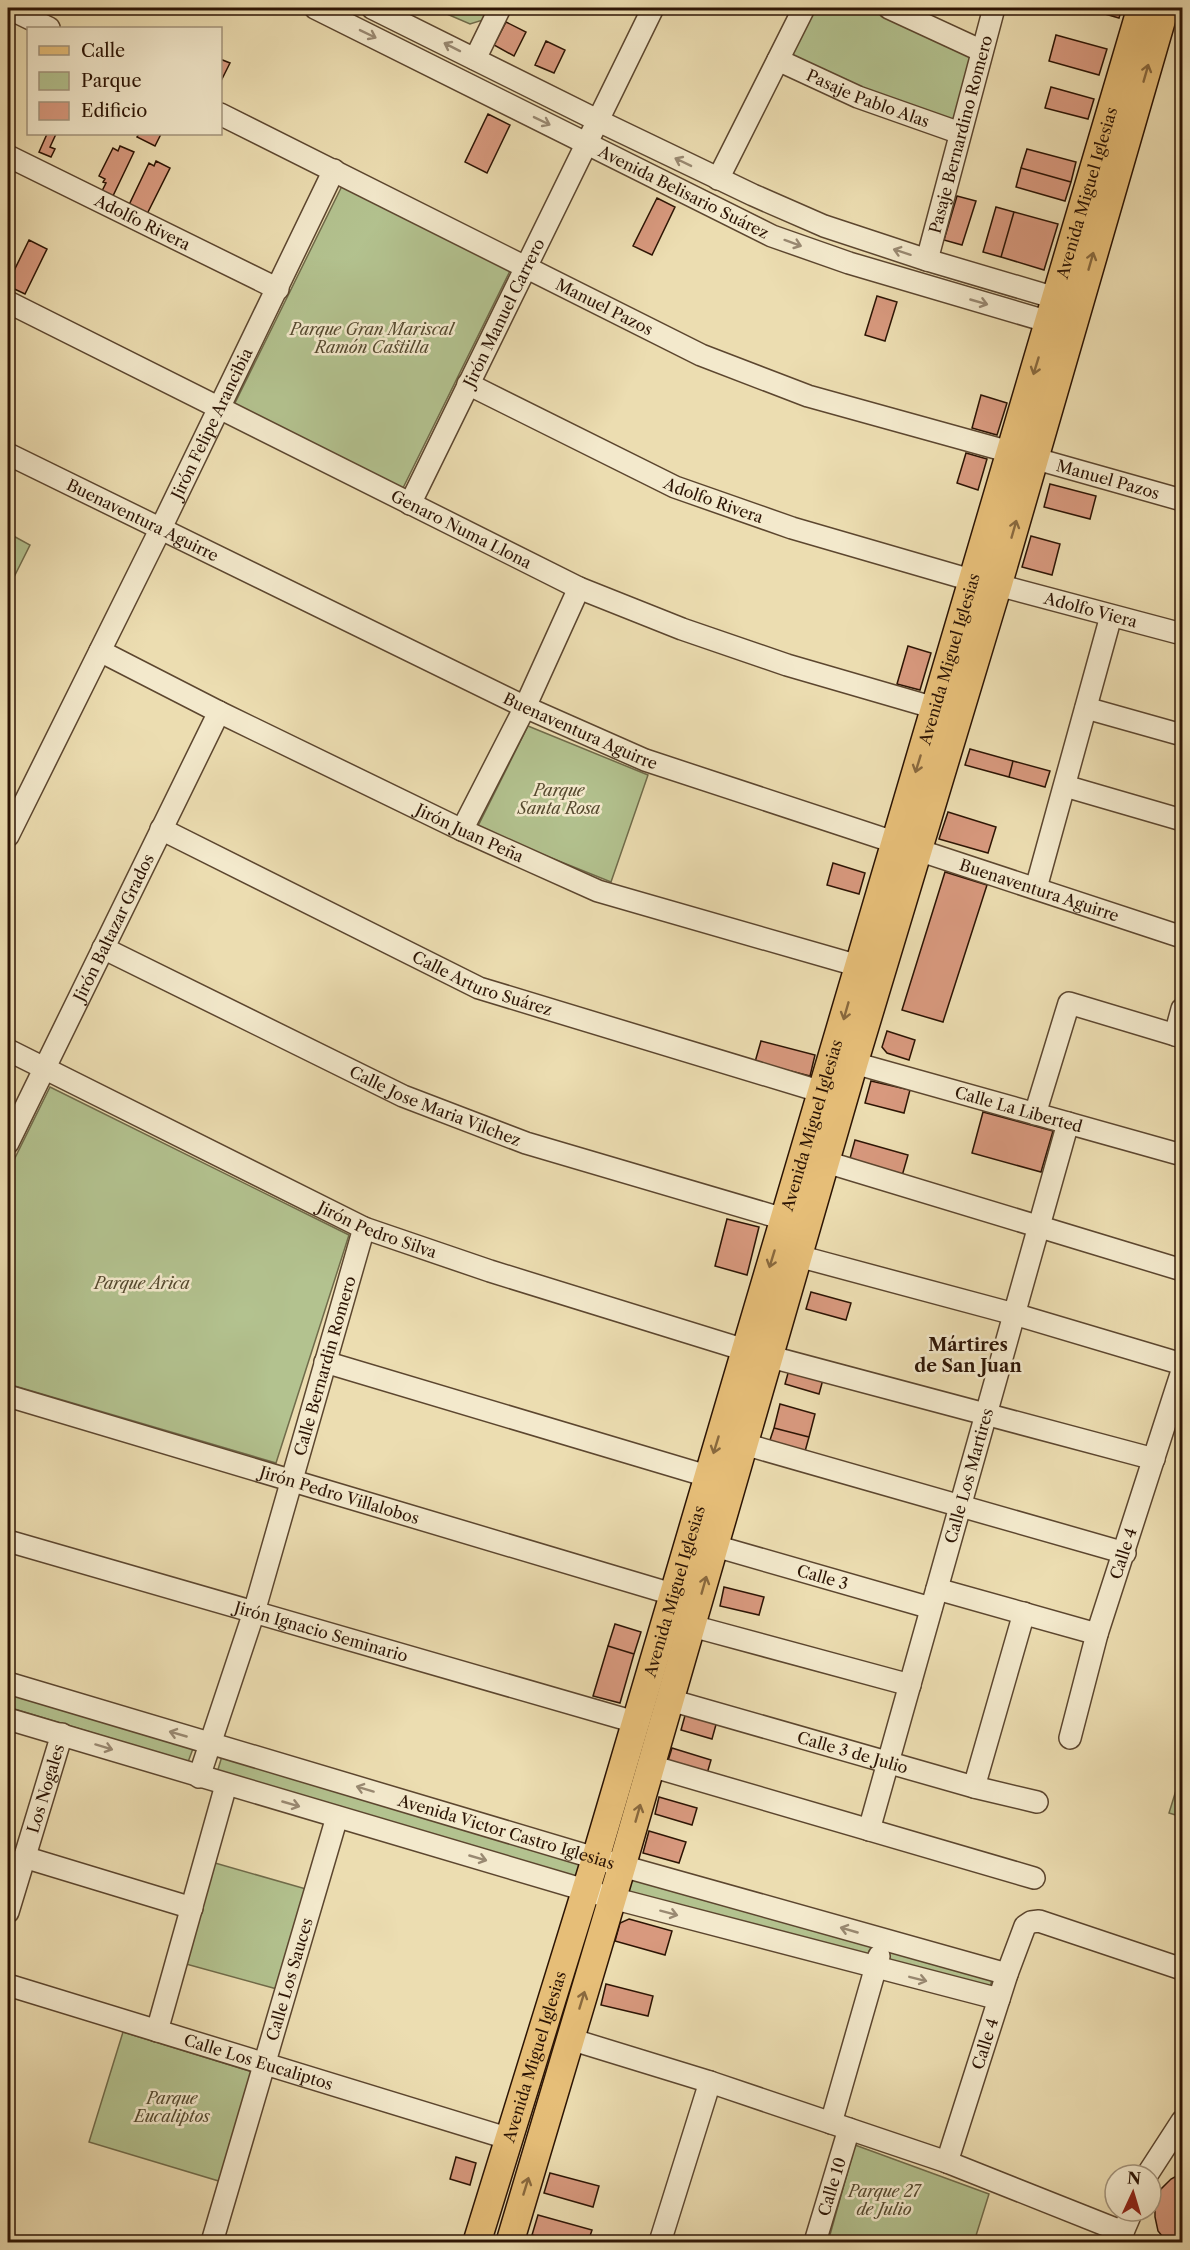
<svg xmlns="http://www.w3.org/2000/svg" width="1190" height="2250" viewBox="0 0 1190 2250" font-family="'Libre Caslon Text',serif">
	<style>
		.green { fill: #b3c28f; stroke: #706b4a; stroke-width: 1.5 }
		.building { fill: #d8997e; stroke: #2c1404; stroke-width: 1.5 }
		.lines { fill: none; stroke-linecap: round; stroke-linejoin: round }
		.minor-casing { stroke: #5c462f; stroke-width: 24 }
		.major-casing { stroke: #2c1404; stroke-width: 30 }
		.minor { stroke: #f3e9cc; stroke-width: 21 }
		.major { stroke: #e6be78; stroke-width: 27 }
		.oneway { stroke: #998972 }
		.oneway2 { stroke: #89693e }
		.labels { text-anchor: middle; stroke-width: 5; stroke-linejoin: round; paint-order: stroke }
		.street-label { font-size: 16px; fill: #2c1404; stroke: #f3e9cc }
		.park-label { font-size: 16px; font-style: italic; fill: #54482e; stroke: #f3e9cc }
		.neighbourhood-label { font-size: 18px; font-weight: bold; fill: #2c1404; stroke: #f3e9cc }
	</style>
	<rect width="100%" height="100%" fill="#ecddb1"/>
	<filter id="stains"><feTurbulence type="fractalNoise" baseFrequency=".00333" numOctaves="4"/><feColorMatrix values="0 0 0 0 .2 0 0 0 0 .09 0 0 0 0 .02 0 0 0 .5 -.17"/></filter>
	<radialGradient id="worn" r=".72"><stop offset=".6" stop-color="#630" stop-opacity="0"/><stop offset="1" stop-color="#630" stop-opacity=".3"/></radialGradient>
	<path class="green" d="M433,8H489L483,20L470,24Z
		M809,8H882L975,50L954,123L858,91L784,56Z
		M342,186L511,269L402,490L233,407Z
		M8,533L30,545L8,589Z
		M528,726L648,775L611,882L477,828Z
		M50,1087L349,1235L276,1463L8,1384V1172Z
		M8,1691L194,1746L188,1762L8,1707Z
		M222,1756L581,1861L575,1878L217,1773Z
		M1182,1771V1817L1169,1813Z
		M215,1863L306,1889L277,1989L186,1964Z
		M626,1875L993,1976L989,1991L622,1890Z
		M123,2032L256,2073L222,2182L89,2142Z
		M855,2145L989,2194L974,2242H828Z"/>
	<path class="building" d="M1100,8H1122L1119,18L1098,12Z
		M506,22L526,32L514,56L494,45Z
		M1056,35L1107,49L1099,75L1049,61Z
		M546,41L565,50L554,73L535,65Z
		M220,59L230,63L220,83Z
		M1051,87L1094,99L1088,119L1045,108Z
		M488,114L510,125L487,173L465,162Z
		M47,134H56L50,147L55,149L51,157L39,152Z
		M139,134H161L155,146L137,137Z
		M120,146L134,152L111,200L100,195L106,183L103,182L105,179L99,176L113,148L118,151Z
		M1027,149L1076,162L1071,182L1021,168Z
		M156,161L170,168L146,216L128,207L149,163L154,166Z
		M1021,168L1071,182L1065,201L1016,187Z
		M957,196L976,201L962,245L944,240Z
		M657,198L675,207L652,255L633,246Z
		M996,207L1014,212L1001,257L983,252Z
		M1014,212L1058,224L1044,270L1001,257Z
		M29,240L47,249L25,294L8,286V283Z
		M877,296L897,302L885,341L865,335Z
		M981,395L1007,403L997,435L972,428Z
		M966,453L987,459L978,490L957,483Z
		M1050,484L1096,496L1090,519L1044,507Z
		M1031,536L1060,544L1052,575L1022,567Z
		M908,646L931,653L920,690L897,684Z
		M970,749L1013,761L1009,777L965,765Z
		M1013,761L1050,771L1045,787L1009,777Z
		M948,812L996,827L988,853L939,839Z
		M833,863L865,873L859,894L827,885Z
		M945,872L987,885L943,1022L902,1010Z
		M887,1031L915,1040L909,1060L887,1053L882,1047Z
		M761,1041L815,1055L810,1076L755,1062Z
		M871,1081L910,1090L904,1113L865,1103Z
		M983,1112L1053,1131L1041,1172L972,1153Z
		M855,1140L908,1155L902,1176L849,1162Z
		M727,1219L759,1227L747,1275L715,1266Z
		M811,1292L851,1303L846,1320L806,1309Z
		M790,1366L824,1376L819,1394L785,1384Z
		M780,1404L815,1414L809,1437L774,1428Z
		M774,1428L809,1437L804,1455L768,1446Z
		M724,1587L764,1597L759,1615L720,1606Z
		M615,1624L641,1632L634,1654L608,1646Z
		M608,1646L634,1654L620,1703L593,1696Z
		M686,1712L717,1721L712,1739L681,1730Z
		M672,1748L711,1760L706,1777L667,1764Z
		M659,1797L697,1808L692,1825L655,1814Z
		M649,1831L686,1842L679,1863L643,1853Z
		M629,1919L672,1931L665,1955L615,1941L620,1923Z
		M606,1984L653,1996L648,2016L601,2005Z
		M456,2157L476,2163L470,2185L450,2179Z
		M550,2173L599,2186L593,2207L544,2193Z
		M1182,2173V2242H1167L1158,2231L1155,2217V2202L1161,2189L1171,2179Z
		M538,2215L592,2230L588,2242H558L532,2235Z
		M532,2235L558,2242H530Z"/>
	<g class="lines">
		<defs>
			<g id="minor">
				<path d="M8,8L49,28"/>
				<path id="s1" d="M315,8L772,236L849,263L1063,326"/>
				<path d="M372,8L605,124L753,195L824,226L927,260L1069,302"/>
				<path d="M889,8L982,51"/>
				<path d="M475,59L500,8"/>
				<path id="s2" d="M778,60L858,97L960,133"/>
				<path id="s3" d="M220,114L701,355L808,396L1010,452"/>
				<path id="s4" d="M8,156L278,289"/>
				<path d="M718,179L804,8"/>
				<path id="s5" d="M927,260L994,8"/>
				<path id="s6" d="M8,302L579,588L682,629L787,665L935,708"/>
				<path id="s7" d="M468,384L675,487L792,528L971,580"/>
				<path id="s8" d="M8,454L525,707L645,760L1182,937"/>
				<path id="s9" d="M1033,458L1182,500"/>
				<path id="s10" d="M410,504L653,8"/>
				<path id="s11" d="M998,585L1182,634"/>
				<path id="s12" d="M100,651L219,712L462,830L598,891L859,966"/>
				<path d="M1086,708L1182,735"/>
				<path d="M1065,786L1182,820"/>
				<path id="s13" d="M161,829L479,988L822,1092"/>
				<path d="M462,830L525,707L579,588"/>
				<path id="s14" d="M8,836L160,530L334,170"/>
				<path d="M1036,888L1111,616"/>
				<path id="s15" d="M103,948L403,1096L526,1143L784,1219"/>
				<path d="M1175,1035L1182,1009"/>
				<path id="s16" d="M8,1050L364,1228L490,1271L745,1350L1154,1459"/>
				<path id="s17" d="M854,1063L1182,1155"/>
				<path d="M1035,1114L1069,1003L1182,1037"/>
				<path id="s18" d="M8,1143L219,712"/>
				<path d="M826,1162L1182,1270"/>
				<path d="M798,1256L1014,1314L1182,1364"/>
				<path d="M325,1362L707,1476"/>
				<path id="s19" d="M8,1396L672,1594"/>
				<path d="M744,1444L1125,1553"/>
				<path id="s20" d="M8,1541L635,1722"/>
				<path id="s21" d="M715,1546L931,1608"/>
				<path d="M937,1589L1097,1634"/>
				<path d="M692,1626L910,1685"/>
				<path id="s22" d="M8,1683L622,1866L1007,1974"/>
				<path id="s23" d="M670,1700L974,1787L1037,1802"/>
				<path d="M8,1719L612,1898L999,1999"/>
				<path id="s24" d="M1070,1738L1097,1634L1182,1371"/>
				<path d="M651,1766L1034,1878"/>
				<path id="s25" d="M199,1777L254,1612L364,1228"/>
				<path d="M974,1787L1024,1613"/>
				<path id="s26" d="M869,1830L1068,1123"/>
				<path d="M24,1857L192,1908"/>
				<path id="s27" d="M8,1912L62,1734"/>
				<path id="s28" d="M8,1985L510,2139"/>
				<path d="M157,2031L226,1785"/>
				<path d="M570,2039L710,2082L947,2162L1123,2232"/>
				<path d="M831,2123L879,1956"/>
				<path id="s29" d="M947,2162L1007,1974L1025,1926L1031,1922L1039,1921L1182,1969"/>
				<path d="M1147,2175L1182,2121"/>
				<path id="s30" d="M212,2242L337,1817"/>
				<path d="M660,2242L710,2082"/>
				<path id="s31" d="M815,2242L849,2129"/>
				<path d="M1122,2242L1123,2232L1132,2211"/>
			</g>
			<g id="major">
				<path id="s32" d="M477,2242L596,1857L1141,8"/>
				<path d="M510,2242L622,1866L854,1063L998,585L1165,8"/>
			</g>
		</defs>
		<use href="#minor" class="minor-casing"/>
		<use href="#major" class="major-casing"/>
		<use href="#minor" class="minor"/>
		<use href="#major" class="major"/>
	</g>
	<defs><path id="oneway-shaft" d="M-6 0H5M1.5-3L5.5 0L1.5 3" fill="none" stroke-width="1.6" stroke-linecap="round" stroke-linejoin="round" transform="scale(1.5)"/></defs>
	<g class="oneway">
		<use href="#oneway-shaft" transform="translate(368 34) rotate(26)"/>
		<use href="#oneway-shaft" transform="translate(452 47) rotate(-153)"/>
		<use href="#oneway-shaft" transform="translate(542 121) rotate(26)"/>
		<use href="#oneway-shaft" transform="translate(683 162) rotate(-154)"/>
		<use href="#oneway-shaft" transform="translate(793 243) rotate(20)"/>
		<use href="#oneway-shaft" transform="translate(902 252) rotate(-162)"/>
		<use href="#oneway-shaft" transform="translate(979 302) rotate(16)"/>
		<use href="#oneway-shaft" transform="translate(178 1734) rotate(-164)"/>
		<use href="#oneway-shaft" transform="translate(104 1747) rotate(17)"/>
		<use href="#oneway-shaft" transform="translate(365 1789) rotate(-163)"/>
		<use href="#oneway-shaft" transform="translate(291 1804) rotate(16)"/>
		<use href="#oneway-shaft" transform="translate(478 1858) rotate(16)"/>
		<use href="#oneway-shaft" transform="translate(669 1913) rotate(15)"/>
		<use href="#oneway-shaft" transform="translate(849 1930) rotate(-164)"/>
		<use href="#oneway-shaft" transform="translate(918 1979) rotate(14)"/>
	</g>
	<g class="oneway2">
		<use href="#oneway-shaft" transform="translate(1146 73) rotate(-74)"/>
		<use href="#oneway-shaft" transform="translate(1091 261) rotate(-74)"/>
		<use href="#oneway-shaft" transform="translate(1036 366) rotate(107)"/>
		<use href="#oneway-shaft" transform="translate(1014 529) rotate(-74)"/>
		<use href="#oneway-shaft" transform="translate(918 764) rotate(107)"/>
		<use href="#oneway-shaft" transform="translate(846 1011) rotate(106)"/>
		<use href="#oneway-shaft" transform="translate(772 1259) rotate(107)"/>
		<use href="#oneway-shaft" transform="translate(716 1445) rotate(107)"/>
		<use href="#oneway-shaft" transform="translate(704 1585) rotate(-74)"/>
		<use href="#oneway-shaft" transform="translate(638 1813) rotate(-74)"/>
		<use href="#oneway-shaft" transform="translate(582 2000) rotate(-73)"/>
		<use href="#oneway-shaft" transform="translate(526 2186) rotate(-73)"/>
	</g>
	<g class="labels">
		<g class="street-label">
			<text dy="6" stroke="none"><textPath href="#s2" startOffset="98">Pasaje Pablo Alas</textPath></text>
			<text dy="6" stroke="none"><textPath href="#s5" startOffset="130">Pasaje Bernardino Romero</textPath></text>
			<text dy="6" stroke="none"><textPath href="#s1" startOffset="412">Avenida Belisario Suárez</textPath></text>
			<text dy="6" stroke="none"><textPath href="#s32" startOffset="2138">Avenida Miguel Iglesias</textPath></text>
			<text dy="6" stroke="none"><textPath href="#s4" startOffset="150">Adolfo Rivera</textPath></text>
			<text dy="6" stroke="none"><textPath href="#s3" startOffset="430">Manuel Pazos</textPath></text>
			<text dy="6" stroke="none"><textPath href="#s10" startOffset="213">Jirón Manuel Carrero</textPath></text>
			<text dy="6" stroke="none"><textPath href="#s14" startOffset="460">Jirón Felipe Arancibia</textPath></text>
			<text dy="6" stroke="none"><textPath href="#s9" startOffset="78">Manuel Pazos</textPath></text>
			<text dy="6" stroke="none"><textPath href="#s7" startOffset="272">Adolfo Rivera</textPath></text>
			<text dy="6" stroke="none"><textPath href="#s8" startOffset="150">Buenaventura Aguirre</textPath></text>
			<text dy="6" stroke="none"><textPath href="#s6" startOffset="507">Genaro Numa Llona</textPath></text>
			<text dy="6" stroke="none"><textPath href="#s11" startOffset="96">Adolfo Viera</textPath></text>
			<text dy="6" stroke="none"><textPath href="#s32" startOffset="1652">Avenida Miguel Iglesias</textPath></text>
			<text dy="6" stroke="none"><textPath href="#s8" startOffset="636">Buenaventura Aguirre</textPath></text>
			<text dy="6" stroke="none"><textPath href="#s12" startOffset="412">Jirón Juan Peña</textPath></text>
			<text dy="6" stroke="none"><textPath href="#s8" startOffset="1122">Buenaventura Aguirre</textPath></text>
			<text dy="6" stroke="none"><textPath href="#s18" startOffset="240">Jirón Baltazar Grados</textPath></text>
			<text dy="6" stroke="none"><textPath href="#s13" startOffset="357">Calle Arturo Suárez</textPath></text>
			<text dy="6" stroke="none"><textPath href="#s15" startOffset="368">Calle Jose Maria Vilchez</textPath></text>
			<text dy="6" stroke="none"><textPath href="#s17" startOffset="171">Calle La Liberted</textPath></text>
			<text dy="6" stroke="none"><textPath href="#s32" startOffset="1166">Avenida Miguel Iglesias</textPath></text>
			<text dy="6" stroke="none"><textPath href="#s16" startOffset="411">Jirón Pedro Silva</textPath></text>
			<text dy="6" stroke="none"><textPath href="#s25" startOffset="430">Calle Bernardin Romero</textPath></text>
			<text dy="6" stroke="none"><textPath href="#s26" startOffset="368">Calle Los Martires</textPath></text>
			<text dy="6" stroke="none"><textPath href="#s19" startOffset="346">Jirón Pedro Villalobos</textPath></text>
			<text dy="6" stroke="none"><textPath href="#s24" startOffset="192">Calle 4</textPath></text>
			<text dy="6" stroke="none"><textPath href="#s21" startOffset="112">Calle 3</textPath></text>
			<text dy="6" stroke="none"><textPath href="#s32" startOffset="680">Avenida Miguel Iglesias</textPath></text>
			<text dy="6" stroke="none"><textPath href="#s20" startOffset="326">Jirón Ignacio Seminario</textPath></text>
			<text dy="6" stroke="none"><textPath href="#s23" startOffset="190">Calle 3 de Julio</textPath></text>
			<text dy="6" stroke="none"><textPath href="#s27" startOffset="129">Los Nogales</textPath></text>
			<text dy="6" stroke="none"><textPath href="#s22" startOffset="520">Avenida Victor Castro Iglesias</textPath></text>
			<text dy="6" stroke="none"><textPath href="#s30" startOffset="274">Calle Los Sauces</textPath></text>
			<text dy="6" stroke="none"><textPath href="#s29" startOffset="124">Calle 4</textPath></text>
			<text dy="6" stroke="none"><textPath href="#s32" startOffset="194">Avenida Miguel Iglesias</textPath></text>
			<text dy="6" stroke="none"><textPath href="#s28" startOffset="262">Calle Los Eucaliptos</textPath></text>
			<text dy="6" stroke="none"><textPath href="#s31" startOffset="58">Calle 10</textPath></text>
		</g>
		<g class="park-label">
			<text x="372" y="335">Parque Gran Mariscal<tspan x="372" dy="18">Ramón Castilla</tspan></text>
			<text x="559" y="796">Parque<tspan x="559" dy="18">Santa Rosa</tspan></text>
			<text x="142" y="1289">Parque Arica</text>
			<text x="172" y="2104">Parque<tspan x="172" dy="18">Eucaliptos</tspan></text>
			<text x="884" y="2197">Parque 27<tspan x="884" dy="18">de Julio</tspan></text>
		</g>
		<g class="neighbourhood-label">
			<text x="968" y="1351">Mártires<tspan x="968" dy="21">de San Juan</tspan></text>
		</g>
	</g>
	<rect width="1190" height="2250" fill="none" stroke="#ecddb1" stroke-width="30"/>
	<rect x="9" y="9" width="1172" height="2232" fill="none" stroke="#2c1404" stroke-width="3"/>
	<rect x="15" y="15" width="1160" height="2220" fill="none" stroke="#2c1404" stroke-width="1.5"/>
	<rect x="27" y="27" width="195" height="108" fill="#f3e9cc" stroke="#a3947c" stroke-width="1.5"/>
	<rect x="39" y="46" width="30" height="9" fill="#e6be78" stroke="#a3947c" stroke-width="1.5"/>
	<text x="81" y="57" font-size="18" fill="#2c1404">Calle</text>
	<rect x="39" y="72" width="30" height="18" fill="#b3c28f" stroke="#a3947c" stroke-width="1.5"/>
	<text x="81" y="87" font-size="18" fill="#2c1404">Parque</text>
	<rect x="39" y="102" width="30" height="18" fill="#d8997e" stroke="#a3947c" stroke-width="1.5"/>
	<text x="81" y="117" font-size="18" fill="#2c1404">Edificio</text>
	<g transform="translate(1133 2193) rotate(4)"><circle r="28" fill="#f3e9cc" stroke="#a3947c" stroke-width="1.5"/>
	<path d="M0-4.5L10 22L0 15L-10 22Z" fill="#8f2418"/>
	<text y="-9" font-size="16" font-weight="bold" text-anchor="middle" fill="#2c1404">N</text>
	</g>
	<rect width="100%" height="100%" filter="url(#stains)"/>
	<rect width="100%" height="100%" fill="url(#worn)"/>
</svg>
